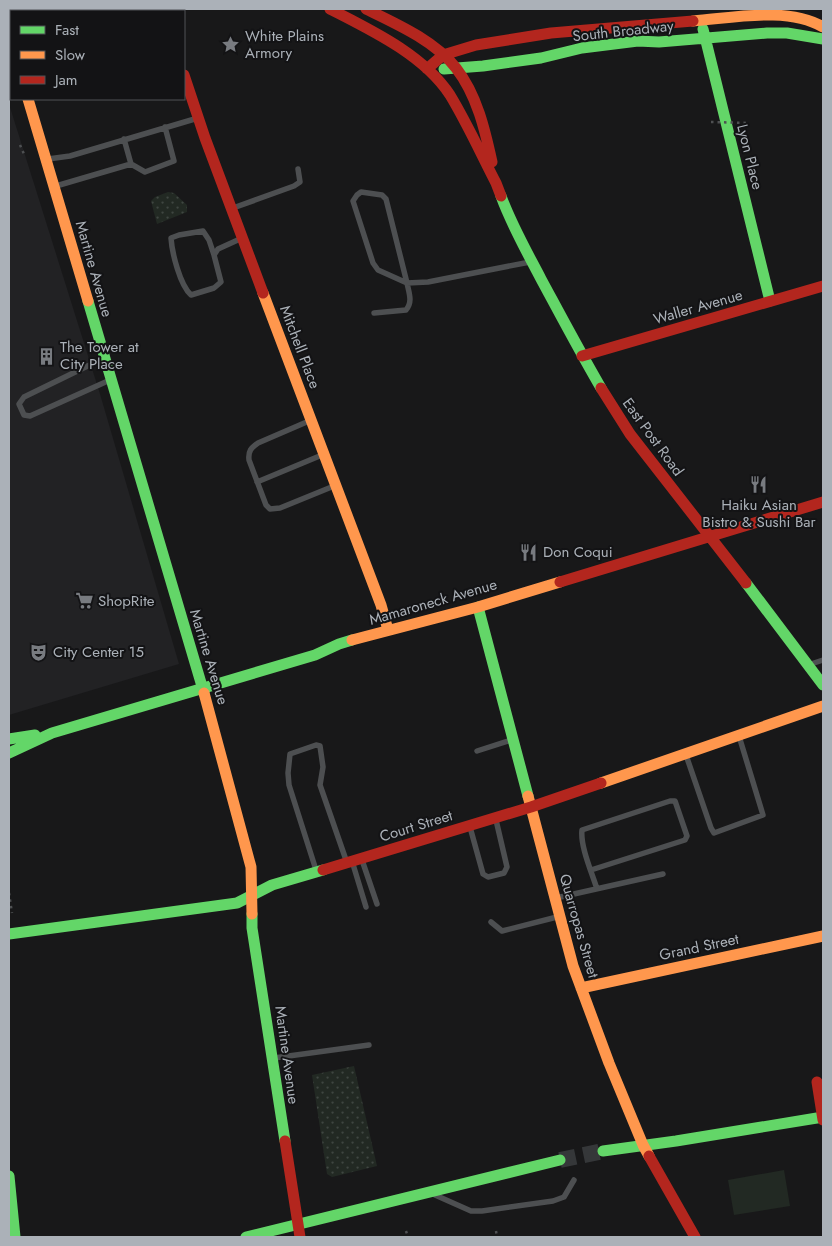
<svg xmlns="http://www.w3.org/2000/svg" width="832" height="1246" viewBox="0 0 832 1246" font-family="Jost,sans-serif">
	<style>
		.built { fill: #222224 }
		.green { fill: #222923 }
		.park { fill: url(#park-dots) }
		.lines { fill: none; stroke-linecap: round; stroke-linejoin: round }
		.secondary-tunnel { stroke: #353739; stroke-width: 16; stroke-dasharray: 16 8; stroke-linecap: butt }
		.path { stroke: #4e5052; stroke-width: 2.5; stroke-dasharray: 2.5 4; stroke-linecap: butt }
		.lane { stroke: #4d4f51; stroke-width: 5.5 }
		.fast { stroke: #63d668; stroke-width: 11 }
		.slow { stroke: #ff974d; stroke-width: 11 }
		.jam { stroke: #b3261e; stroke-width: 11 }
		.path-bridge { stroke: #4e5052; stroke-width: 2.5; stroke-dasharray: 2.5 4; stroke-linecap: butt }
		.labels { text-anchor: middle; stroke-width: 4; stroke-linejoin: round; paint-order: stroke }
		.street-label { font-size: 15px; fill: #abb1b8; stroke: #131315 }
		.poi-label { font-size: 15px; fill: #abb1b8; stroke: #131315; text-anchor: start }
	</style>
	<defs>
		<pattern id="park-dots" width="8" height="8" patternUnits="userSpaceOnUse" patternTransform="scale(1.25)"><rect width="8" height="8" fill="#222923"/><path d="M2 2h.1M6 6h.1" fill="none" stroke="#3f4641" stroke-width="1.8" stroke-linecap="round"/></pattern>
	</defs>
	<rect width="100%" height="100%" fill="#181819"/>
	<path class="built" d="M9,104L100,394L179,664L9,715Z"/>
	<path class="green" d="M784,1170L790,1206L734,1215L728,1180Z"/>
	<path class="park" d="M168,192L174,193L187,205V212L157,224L151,201L155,197Z
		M354,1066L377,1166L332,1177L327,1174L312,1075Z"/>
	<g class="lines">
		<path class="secondary-tunnel" d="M560,1160L603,1151"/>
		<path class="path" d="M20,145L24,154
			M9,893L12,913
			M406,1231L408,1237
			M496,1231L497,1237"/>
		<path class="lane" d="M48,159L70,156L198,118
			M131,164L145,172L174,161L165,127
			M56,186L131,164L124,139
			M361,192L382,195L386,199L407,283L378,270L373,263L353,201L357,195Z
			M233,208L294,186L300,182L298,169
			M214,255L209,240L203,231L179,235L171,238C172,253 180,285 191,295L214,288L221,282L214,255L218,249L240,239
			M374,313L406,310C413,302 409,293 407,283L428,282L530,262
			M104,358L24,397L19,404L24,415L30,416L110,380
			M309,421L258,443C251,448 248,451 249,460L266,505L270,509L280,508L334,486
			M257,482L322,455
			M811,664L823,660
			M477,751L511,740
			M686,755L711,828L714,833L763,815L739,736
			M470,827L483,874L488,877L504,873L507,867L496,820
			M362,860L377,904
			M352,861L366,907
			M316,870L289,785L288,773L290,754L316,745L320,746L323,767L320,785L346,860
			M591,870L685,840L687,836L675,801H670L582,830C580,846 592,873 597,889
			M556,898L663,874
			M491,922L502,931L557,917
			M274,1058L369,1045
			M435,1195L471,1211H482L553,1201L564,1197L574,1180"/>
		<path class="fast" d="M162,9L163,11
			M703,29L770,301
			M9,47L11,51
			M444,69L483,66L541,58L582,48L638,41L659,42L767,33H787L823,39
			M501,196C511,224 527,252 541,279C561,316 580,352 601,388
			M88,301L204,693
			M746,583L823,685
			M478,607L528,796
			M9,739L35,735
			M9,753L52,733L315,655L339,644L352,640
			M252,914V928L285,1141
			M9,934L237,903L272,885L323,870
			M603,1151L676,1141L823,1117
			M9,1176L15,1237
			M246,1237L560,1160"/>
		<path class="slow" d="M693,21C733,18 788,6 823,27
			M28,99L88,301
			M263,293L381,605L388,630
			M352,640L478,607L560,582
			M204,693L251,867L252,914
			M601,783L823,706
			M528,796L573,966L609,1063L643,1145L649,1156
			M581,988L823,936"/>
		<path class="jam" d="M330,9C371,30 424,55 450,95C467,123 481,154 496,183L501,196
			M366,9C397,24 435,41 456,68C477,95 485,130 492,162
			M427,69L443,55L476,45L551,33L693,21
			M184,75L205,138L263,293
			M582,356L823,286
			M601,388L630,434L746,583
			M560,582L823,502
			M323,870L531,807L601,783
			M817,1082L823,1120
			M285,1141L300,1237
			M649,1156L695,1237"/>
		<path class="path-bridge" d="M711,122L749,123"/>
	</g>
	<defs>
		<symbol id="sight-bare" viewBox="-9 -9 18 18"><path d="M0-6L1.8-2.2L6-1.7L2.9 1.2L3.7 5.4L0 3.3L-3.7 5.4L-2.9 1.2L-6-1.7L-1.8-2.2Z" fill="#787b80" stroke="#131315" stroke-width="2.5" paint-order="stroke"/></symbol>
		<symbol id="building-bare" viewBox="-9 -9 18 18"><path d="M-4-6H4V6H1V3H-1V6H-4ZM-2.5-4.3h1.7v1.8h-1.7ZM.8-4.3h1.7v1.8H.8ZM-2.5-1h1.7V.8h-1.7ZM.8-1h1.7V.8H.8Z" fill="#787b80" stroke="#131315" stroke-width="2.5" paint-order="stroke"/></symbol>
		<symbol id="restaurant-bare" viewBox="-9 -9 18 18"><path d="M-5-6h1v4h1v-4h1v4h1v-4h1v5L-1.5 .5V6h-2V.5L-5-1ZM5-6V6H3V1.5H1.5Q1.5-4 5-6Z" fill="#787b80" stroke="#131315" stroke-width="2.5" paint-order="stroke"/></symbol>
		<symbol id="supermarket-bare" viewBox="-9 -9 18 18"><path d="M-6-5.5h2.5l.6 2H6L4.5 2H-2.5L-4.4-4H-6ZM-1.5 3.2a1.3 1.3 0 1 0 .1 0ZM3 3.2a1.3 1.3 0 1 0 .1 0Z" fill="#787b80" stroke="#131315" stroke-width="2.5" paint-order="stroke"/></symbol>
		<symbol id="theatre-bare" viewBox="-9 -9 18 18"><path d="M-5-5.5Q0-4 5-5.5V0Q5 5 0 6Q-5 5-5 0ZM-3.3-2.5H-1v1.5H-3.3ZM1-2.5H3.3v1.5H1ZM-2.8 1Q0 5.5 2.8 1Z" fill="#787b80" stroke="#131315" stroke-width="2.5" paint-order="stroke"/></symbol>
	</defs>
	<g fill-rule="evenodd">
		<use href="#sight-bare" x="218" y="32" width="25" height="25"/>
		<use href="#building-bare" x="34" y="344" width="25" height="25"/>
		<use href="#restaurant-bare" x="746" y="472" width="25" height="25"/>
		<use href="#restaurant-bare" x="516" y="540" width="25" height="25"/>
		<use href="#supermarket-bare" x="72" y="588" width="25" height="25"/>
		<use href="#theatre-bare" x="26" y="640" width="25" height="25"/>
	</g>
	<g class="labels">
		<g class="street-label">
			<text transform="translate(623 31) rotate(-6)" y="5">South Broadway</text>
			<text transform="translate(750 157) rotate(76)" y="5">Lyon Place</text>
			<text transform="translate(94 269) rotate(74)" y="5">Martine Avenue</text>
			<text transform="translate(698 307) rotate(-16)" y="5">Waller Avenue</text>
			<text transform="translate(300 347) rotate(69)" y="5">Mitchell Place</text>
			<text transform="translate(653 437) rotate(54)" y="5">East Post Road</text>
			<text transform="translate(433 602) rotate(-16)" y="5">Mamaroneck Avenue</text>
			<text transform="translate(209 657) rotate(73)" y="5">Martine Avenue</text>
			<text transform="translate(416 826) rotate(-17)" y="5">Court Street</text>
			<text transform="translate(579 926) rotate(74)" y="5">Quarropas Street</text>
			<text transform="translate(699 947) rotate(-12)" y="5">Grand Street</text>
			<text transform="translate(287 1055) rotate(82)" y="5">Martine Avenue</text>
		</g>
		<g class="poi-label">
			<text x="245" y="41">White Plains<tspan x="245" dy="17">Armory</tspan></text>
			<text x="60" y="352">The Tower at<tspan x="60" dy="17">City Place</tspan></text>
			<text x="759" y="510" text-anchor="middle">Haiku Asian<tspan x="759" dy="17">Bistro &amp; Sushi Bar</tspan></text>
			<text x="543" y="557">Don Coqui</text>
			<text x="98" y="606">ShopRite</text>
			<text x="53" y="657">City Center 15</text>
		</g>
	</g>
	<rect width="832" height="1246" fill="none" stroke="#abb1b8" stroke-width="20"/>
	<rect x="10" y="10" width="175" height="90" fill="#131315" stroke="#505256"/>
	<rect x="20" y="26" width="25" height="8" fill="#63d668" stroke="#505256"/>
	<text x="55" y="35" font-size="15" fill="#abb1b8">Fast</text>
	<rect x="20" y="51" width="25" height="8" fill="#ff974d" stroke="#505256"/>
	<text x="55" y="60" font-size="15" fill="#abb1b8">Slow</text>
	<rect x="20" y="76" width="25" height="8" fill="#b3261e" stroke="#505256"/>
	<text x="55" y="85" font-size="15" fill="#abb1b8">Jam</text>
</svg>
